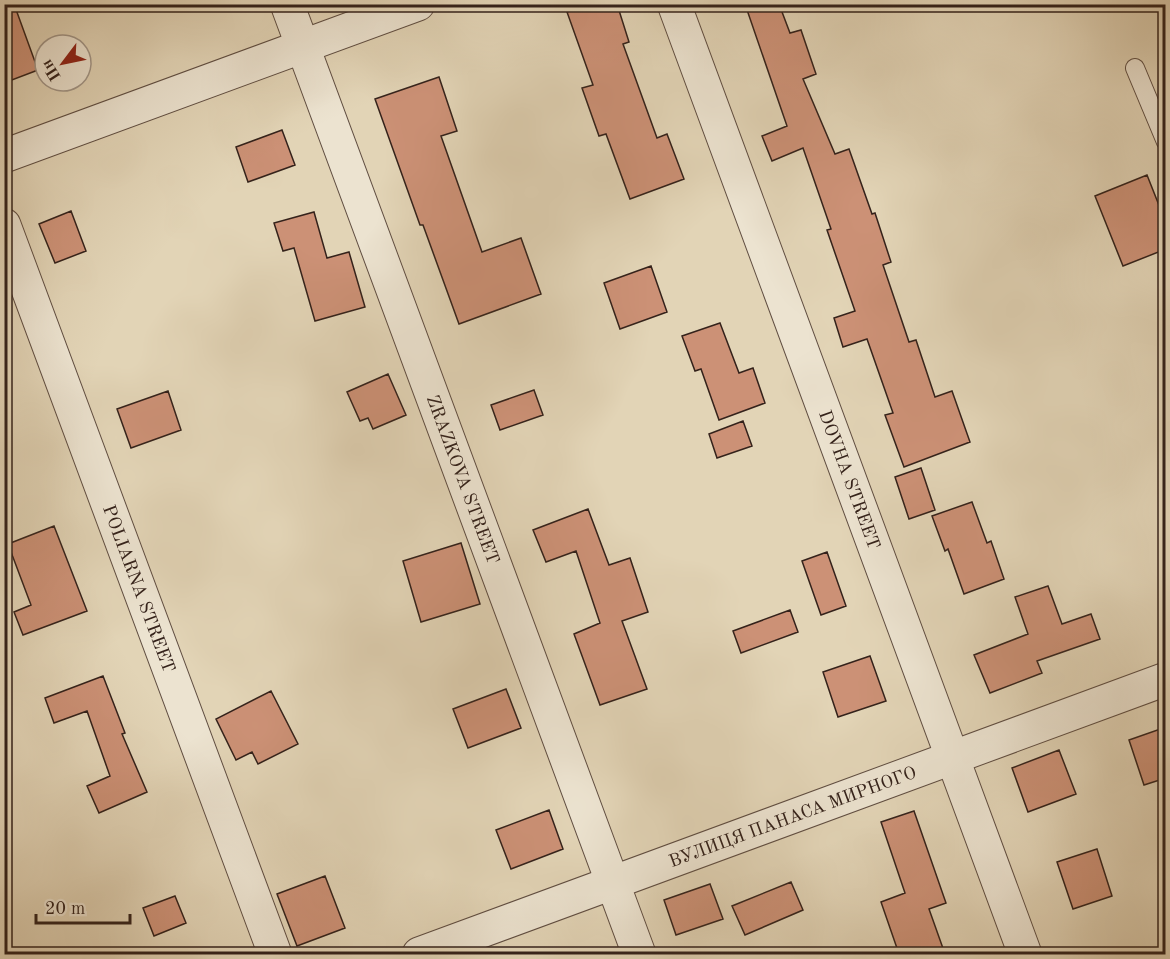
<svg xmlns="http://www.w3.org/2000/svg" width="1170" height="959" viewBox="0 0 1170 959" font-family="'Old Standard TT',serif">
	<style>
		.building { fill: #cc9176; stroke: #34221b; stroke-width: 1.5 }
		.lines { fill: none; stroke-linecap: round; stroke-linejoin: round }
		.service-casing { stroke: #604e42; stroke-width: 20 }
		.minor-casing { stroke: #604e42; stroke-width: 35 }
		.service { stroke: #ece3d0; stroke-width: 18 }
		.minor { stroke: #ece3d0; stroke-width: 33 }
		.labels { text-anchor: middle; stroke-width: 5; stroke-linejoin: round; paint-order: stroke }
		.street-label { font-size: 18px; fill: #34221b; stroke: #ece3d0 }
	</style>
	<rect width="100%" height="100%" fill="#e2d4b6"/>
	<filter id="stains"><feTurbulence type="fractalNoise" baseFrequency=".00333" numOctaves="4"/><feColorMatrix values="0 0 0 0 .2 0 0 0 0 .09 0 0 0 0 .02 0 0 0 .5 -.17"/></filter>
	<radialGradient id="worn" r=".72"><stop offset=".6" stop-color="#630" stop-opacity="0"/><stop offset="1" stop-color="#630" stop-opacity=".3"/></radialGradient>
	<path class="building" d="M4,4H14L38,70L4,83Z
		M589,4H617L629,42L623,44L657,138L667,134L684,179L630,199L606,134L599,136L582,88L593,85L567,12Z
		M745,4H779L790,33L801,30L816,74L803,79L835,154L849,149L872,214L875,213L891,262L883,265L909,342L916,340L935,397L952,391L970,442L904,467L885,415L893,413L867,339L843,347L834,318L855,311L827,230L831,229L803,148L772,161L762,136L787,126Z
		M439,77L457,131L441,136L482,252L521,238L541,294L459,324L423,225H420L375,99Z
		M282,130L295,165L248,182L236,147Z
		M1147,175L1166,223V249L1123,266L1095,196Z
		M71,211L86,251L55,263L39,224Z
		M314,212L327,258L349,252L365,307L315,321L294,248L283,251L274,223Z
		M651,266L667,312L620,329L604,283Z
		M720,323L739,373L753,368L765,403L719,420L701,369L695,371L682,336Z
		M388,374L406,415L373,429L368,418L360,421L347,392Z
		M534,390L543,415L500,430L491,405Z
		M168,391L181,430L131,448L117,409Z
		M743,421L752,446L717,458L709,434Z
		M921,468L935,510L909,519L895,477Z
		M972,502L987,543L991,541L1004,579L964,594L948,549L945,551L932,516Z
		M588,509L609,565L630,558L648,612L622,621L647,689L600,705L574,634L600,623L576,551L546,562L533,530Z
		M54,526L87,611L23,635L14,612L31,605L8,544Z
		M461,543L480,604L421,622L403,561Z
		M827,552L846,606L821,615L802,561Z
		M1048,586L1062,624L1091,614L1100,639L1037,661L1042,673L990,693L974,655L1028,634L1015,597Z
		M790,610L798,632L741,653L733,631Z
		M870,656L886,701L838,717L823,672Z
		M103,676L125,733L122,734L147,792L99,813L87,786L110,776L87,711L54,723L45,698Z
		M506,689L521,728L468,748L453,709Z
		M271,691L298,744L258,764L252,752L236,760L216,719Z
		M1166,727V778L1144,785L1129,740Z
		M1059,750L1076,794L1028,812L1012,768Z
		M549,810L563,849L511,869L496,830Z
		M914,811L946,903L929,909L945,954H899L881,902L905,893L881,822Z
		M1097,849L1112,896L1073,909L1057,862Z
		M325,876L345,928L297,946L277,894Z
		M791,882L803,910L745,935L732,906Z
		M710,884L723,919L676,935L664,900Z
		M175,896L186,923L154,936L143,908Z"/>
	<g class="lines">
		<defs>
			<path id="service" d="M1135,68L1166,142"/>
			<g id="minor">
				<path id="s1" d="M287,4L639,954"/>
				<path id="s2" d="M674,4L1025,954"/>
				<path d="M4,156L418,4"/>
				<path id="s3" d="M4,225L275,954"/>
				<path id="s4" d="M419,954L1166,679"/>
			</g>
		</defs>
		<use href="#service" class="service-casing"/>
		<use href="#minor" class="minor-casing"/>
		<use href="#service" class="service"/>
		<use href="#minor" class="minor"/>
	</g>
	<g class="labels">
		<g class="street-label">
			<text dy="6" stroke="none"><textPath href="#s1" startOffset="507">ZRAZKOVA STREET</textPath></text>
			<text dy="6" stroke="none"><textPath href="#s2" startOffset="507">DOVHA STREET</textPath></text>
			<text dy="6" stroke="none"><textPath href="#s3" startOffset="388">POLIARNA STREET</textPath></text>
			<text dy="6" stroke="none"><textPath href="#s4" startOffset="398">ВУЛИЦЯ ПАНАСА МИРНОГО</textPath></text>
		</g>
	</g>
	<rect width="1170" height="959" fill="none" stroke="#e2d4b6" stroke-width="24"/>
	<rect x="6" y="6" width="1158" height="947" fill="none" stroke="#34221b" stroke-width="3"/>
	<rect x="12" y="12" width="1146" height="935" fill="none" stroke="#34221b" stroke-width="1.5"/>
	<g transform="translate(63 63) rotate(238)"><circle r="28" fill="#ece3d0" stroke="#a29688" stroke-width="1.5"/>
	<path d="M0-4.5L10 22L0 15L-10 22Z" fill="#8f2418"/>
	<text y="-9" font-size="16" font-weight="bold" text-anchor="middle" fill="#34221b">Пн</text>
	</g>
	<path d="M36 914v9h94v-9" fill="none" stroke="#34221b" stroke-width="3"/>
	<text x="45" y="914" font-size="18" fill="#34221b" stroke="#ece3d0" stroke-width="4.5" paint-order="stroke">20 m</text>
	<rect width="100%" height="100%" filter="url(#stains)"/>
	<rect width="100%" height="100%" fill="url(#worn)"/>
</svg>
